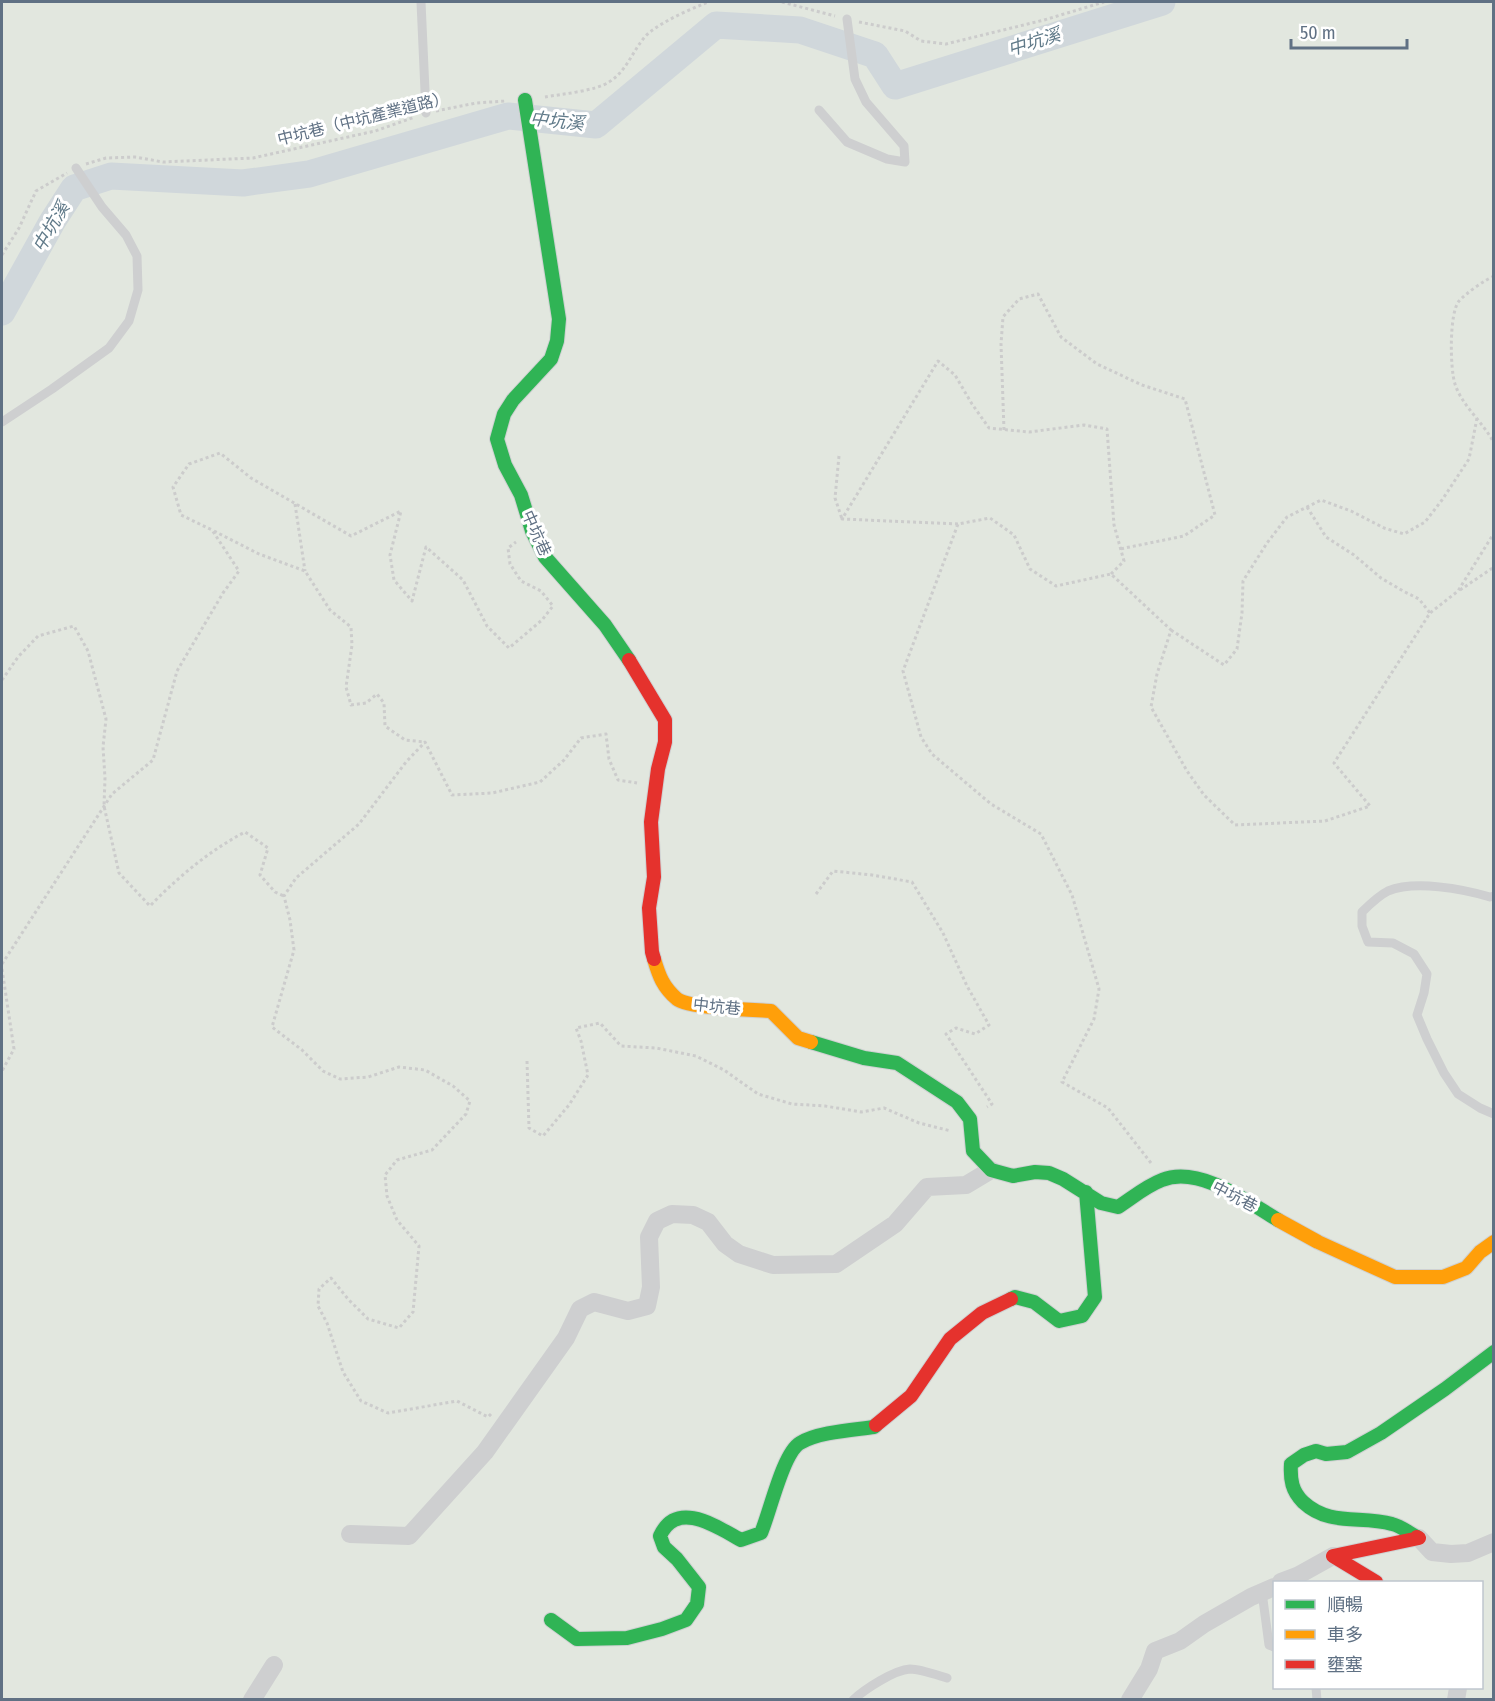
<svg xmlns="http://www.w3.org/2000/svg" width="1495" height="1701" viewBox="0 0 1495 1701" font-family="'Fira Sans Condensed','Noto Sans TC',sans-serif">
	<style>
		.green { fill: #e2e7df; fill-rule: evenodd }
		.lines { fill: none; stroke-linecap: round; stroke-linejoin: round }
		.river { stroke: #d0d7db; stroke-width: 27 }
		.fast-casing { stroke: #cfd1d2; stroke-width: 16 }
		.slow-casing { stroke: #cfd1d2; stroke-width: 16 }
		.jam-casing { stroke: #cfd1d2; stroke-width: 16 }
		.path { stroke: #ccc; stroke-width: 3; stroke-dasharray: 3 3; stroke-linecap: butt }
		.lane { stroke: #cecfd0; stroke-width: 9 }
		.street { stroke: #cecfd0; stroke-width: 18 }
		.fast { stroke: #30b455; stroke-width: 14 }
		.slow { stroke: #ff9f0a; stroke-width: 14 }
		.jam { stroke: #e5322d; stroke-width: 14 }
		.labels { text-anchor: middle; stroke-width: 6; stroke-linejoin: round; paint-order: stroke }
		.street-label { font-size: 16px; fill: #607184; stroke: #fff }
		.water-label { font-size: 18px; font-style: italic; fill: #607a89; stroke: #fff }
	</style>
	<rect width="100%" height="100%" fill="#f3f4f1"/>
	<path class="green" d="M2,2H1493V1699L2,1700ZM1274,1582H1482V1688H1274Z"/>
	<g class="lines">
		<path class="river" d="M2,312L52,222L74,188L111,176L243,183L309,174L508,116L596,125L716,25L800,30L875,55L895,86L1162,2"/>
		<defs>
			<path id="fast" d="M525,100L559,319L557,341L551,359L513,400L504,414L497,439L505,465L521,495L532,531L545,557L605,625L629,660
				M811,1042L864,1058L897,1063L957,1102L970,1119L973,1151L991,1170L1013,1176L1035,1172L1049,1173L1063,1179L1101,1203L1118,1207C1132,1198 1146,1186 1162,1180C1199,1165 1248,1202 1278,1220
				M1011,1299L1015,1297L1034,1302L1059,1321L1082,1316L1095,1297L1086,1192
				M1417,1537C1409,1533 1401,1526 1392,1524C1361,1515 1330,1527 1303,1502C1292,1491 1290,1480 1291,1464L1304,1455L1316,1451L1326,1454L1347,1452L1381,1433L1445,1389L1494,1352
				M551,1620L577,1639L627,1638L662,1629L686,1620L697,1604L699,1587L677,1559L664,1547L660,1536C677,1499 717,1527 741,1540L761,1533C770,1512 783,1453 800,1443C818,1432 853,1430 874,1427L876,1425"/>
			<path id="slow" d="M654,959C659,976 663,987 677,999C688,1008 753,1010 771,1011L798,1038L811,1042
				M1278,1220L1318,1242L1395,1277H1443L1466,1268L1480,1252L1494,1242"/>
			<path id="jam" d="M629,660L665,720V742L658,769L651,822L654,877L649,908L652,952L654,959
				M876,1425L911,1396L950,1339L982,1313L1011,1299
				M1376,1582L1333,1556L1419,1538L1417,1537"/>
		</defs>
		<use href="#fast" class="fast-casing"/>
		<use href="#slow" class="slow-casing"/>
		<use href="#jam" class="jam-casing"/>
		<path class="path" d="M782,2L835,16
			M859,22L905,31L921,41L946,44L1044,20L1104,2
			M545,97C562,94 595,91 609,82C629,70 634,45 650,32C667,19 689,10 708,2
			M436,111L476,103L506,101
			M86,164L106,158L135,157L163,162L253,158L375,131L415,117
			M2,255L19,228L36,191L67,173
			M1494,276C1485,280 1466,293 1459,301C1449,313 1450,369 1455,384C1462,406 1483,422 1494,443
			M1004,430L1001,344L1003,317L1019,299L1038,294L1061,337L1097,364L1142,385L1185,399L1215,515L1184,536L1120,549
			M839,456L835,498L842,519
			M295,504L305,571
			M1307,507L1326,537L1354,555L1381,578L1403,591L1419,599L1430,613
			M958,524L842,519L938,361L955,375L972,404L989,428L1029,432L1084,425L1107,429L1114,525L1124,561L1111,574
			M214,531L259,554L305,571L330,610L351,627L352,645L346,687L351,705L366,703L377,694L384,703L385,726L405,740L425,742
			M1460,590L1494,567
			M1171,630L1224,665L1237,649L1242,613L1243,581L1267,543L1287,517L1321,500L1351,511L1384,528L1404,534L1425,522L1442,500L1469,459L1477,418
			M2,680L18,657L38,636L74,626L88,651L106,719L103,747L105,778L104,806L119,873L150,906C178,877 209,851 245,832L268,848L260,875L275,892L284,896
			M816,894L833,871L872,875L912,882L943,933L967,986L989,1025L975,1034L956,1028L946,1034L992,1104L987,1107
			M2,964L112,794L153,760L177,671L223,593L239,571L212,530L181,515L173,487L189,464L220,453L251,478L351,536L401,511L390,555L394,580L412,601L426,547L463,580L487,626L509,648L542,620L553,606L541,591L521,581L510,564L508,548L516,542
			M2,969L14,1049L2,1071
			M527,1061L529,1128L543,1136L569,1105L588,1075L581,1041L576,1028L600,1023L621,1046L656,1048L696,1056L724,1070L758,1094L792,1104L825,1106L861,1112L884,1108L919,1123L951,1131
			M1151,1163L1108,1108L1062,1082L1094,1019L1099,989L1072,895L1041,834L991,804L932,754L921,737L903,671L958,524L990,518L1014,535L1030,569L1056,586L1111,574L1171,630L1157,674L1151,707L1187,771L1204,795L1235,825L1325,821L1370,806L1334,763L1430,613L1458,591L1494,533
			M491,1414L488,1417L457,1401L388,1413L361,1401L343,1372L327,1323L318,1306L319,1289L331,1278L348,1299L368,1319L399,1328L413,1312L419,1246L397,1220L387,1196L385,1175L397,1160L432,1150L466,1114L470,1101L453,1086L425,1070L399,1067L368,1077L340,1079L323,1071L302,1050L272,1027L294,950L290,920L284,896L296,878L359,824L406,762L425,742L452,795L492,793L540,782L564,760L581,738L606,734L609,759L618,780L637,783"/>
		<path class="lane" d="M421,2L426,113
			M819,110L847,142L887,159L905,162L904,146L866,102L855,79L847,19
			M2,422L52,389L109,348L129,321L138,290L137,256L126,235L102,207L76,168
			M1494,896L1490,897C1463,889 1415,880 1388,891C1378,896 1370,904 1362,912V926L1368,942L1393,943L1414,954L1427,974L1424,993L1417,1015L1427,1039L1444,1073L1458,1094L1480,1108L1494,1114
			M1262,1592L1269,1645L1274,1647
			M1316,1688L1317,1700
			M853,1700C865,1689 894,1670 910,1669C920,1669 937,1675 947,1678"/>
		<path class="street" d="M350,1534L409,1536L485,1452L566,1338L580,1309L594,1302L628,1311L647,1306L651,1287L649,1237L657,1221L672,1214L693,1215L708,1222L725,1244L739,1254L773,1265L836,1264L895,1224L927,1187L966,1185L991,1170
			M1419,1538L1432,1552L1451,1554L1468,1553L1494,1542
			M1281,1582L1297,1576L1333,1556
			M252,1700L274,1665
			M1130,1700L1149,1669L1155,1651L1180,1641L1204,1624L1251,1597L1274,1587
			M1456,1700L1458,1688"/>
		<use href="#fast" class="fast"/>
		<use href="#slow" class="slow"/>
		<use href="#jam" class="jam"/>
	</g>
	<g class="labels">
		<g class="street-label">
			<text transform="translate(363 118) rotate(-14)" y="6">中坑巷（中坑產業道路）</text>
			<text transform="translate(537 533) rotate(66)" y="6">中坑巷</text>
			<text transform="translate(717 1006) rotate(6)" y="6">中坑巷</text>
			<text transform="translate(1235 1196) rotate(27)" y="6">中坑巷</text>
		</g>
		<g class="water-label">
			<text transform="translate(1034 42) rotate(-17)" y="6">中坑溪</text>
			<text transform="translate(557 121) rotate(6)" y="6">中坑溪</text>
			<text transform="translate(51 227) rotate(-60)" y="6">中坑溪</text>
		</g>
	</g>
	<rect width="1495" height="1701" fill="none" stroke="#607184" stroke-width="6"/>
	<rect x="1273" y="1581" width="210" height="108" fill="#ffffff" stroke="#bfc6ce" stroke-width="1.5"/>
	<rect x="1285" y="1600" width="30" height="9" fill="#30b455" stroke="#bfc6ce" stroke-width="1.5"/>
	<text x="1327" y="1611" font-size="18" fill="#607184">順暢</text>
	<rect x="1285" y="1630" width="30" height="9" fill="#ff9f0a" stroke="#bfc6ce" stroke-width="1.5"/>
	<text x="1327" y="1641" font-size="18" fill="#607184">車多</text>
	<rect x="1285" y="1660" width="30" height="9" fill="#e5322d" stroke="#bfc6ce" stroke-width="1.5"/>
	<text x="1327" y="1671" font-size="18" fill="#607184">壅塞</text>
	<path d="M1291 39v9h116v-9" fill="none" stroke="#607184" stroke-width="3"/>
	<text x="1300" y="39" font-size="18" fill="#607184" stroke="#ffffff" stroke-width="4.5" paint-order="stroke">50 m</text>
</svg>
